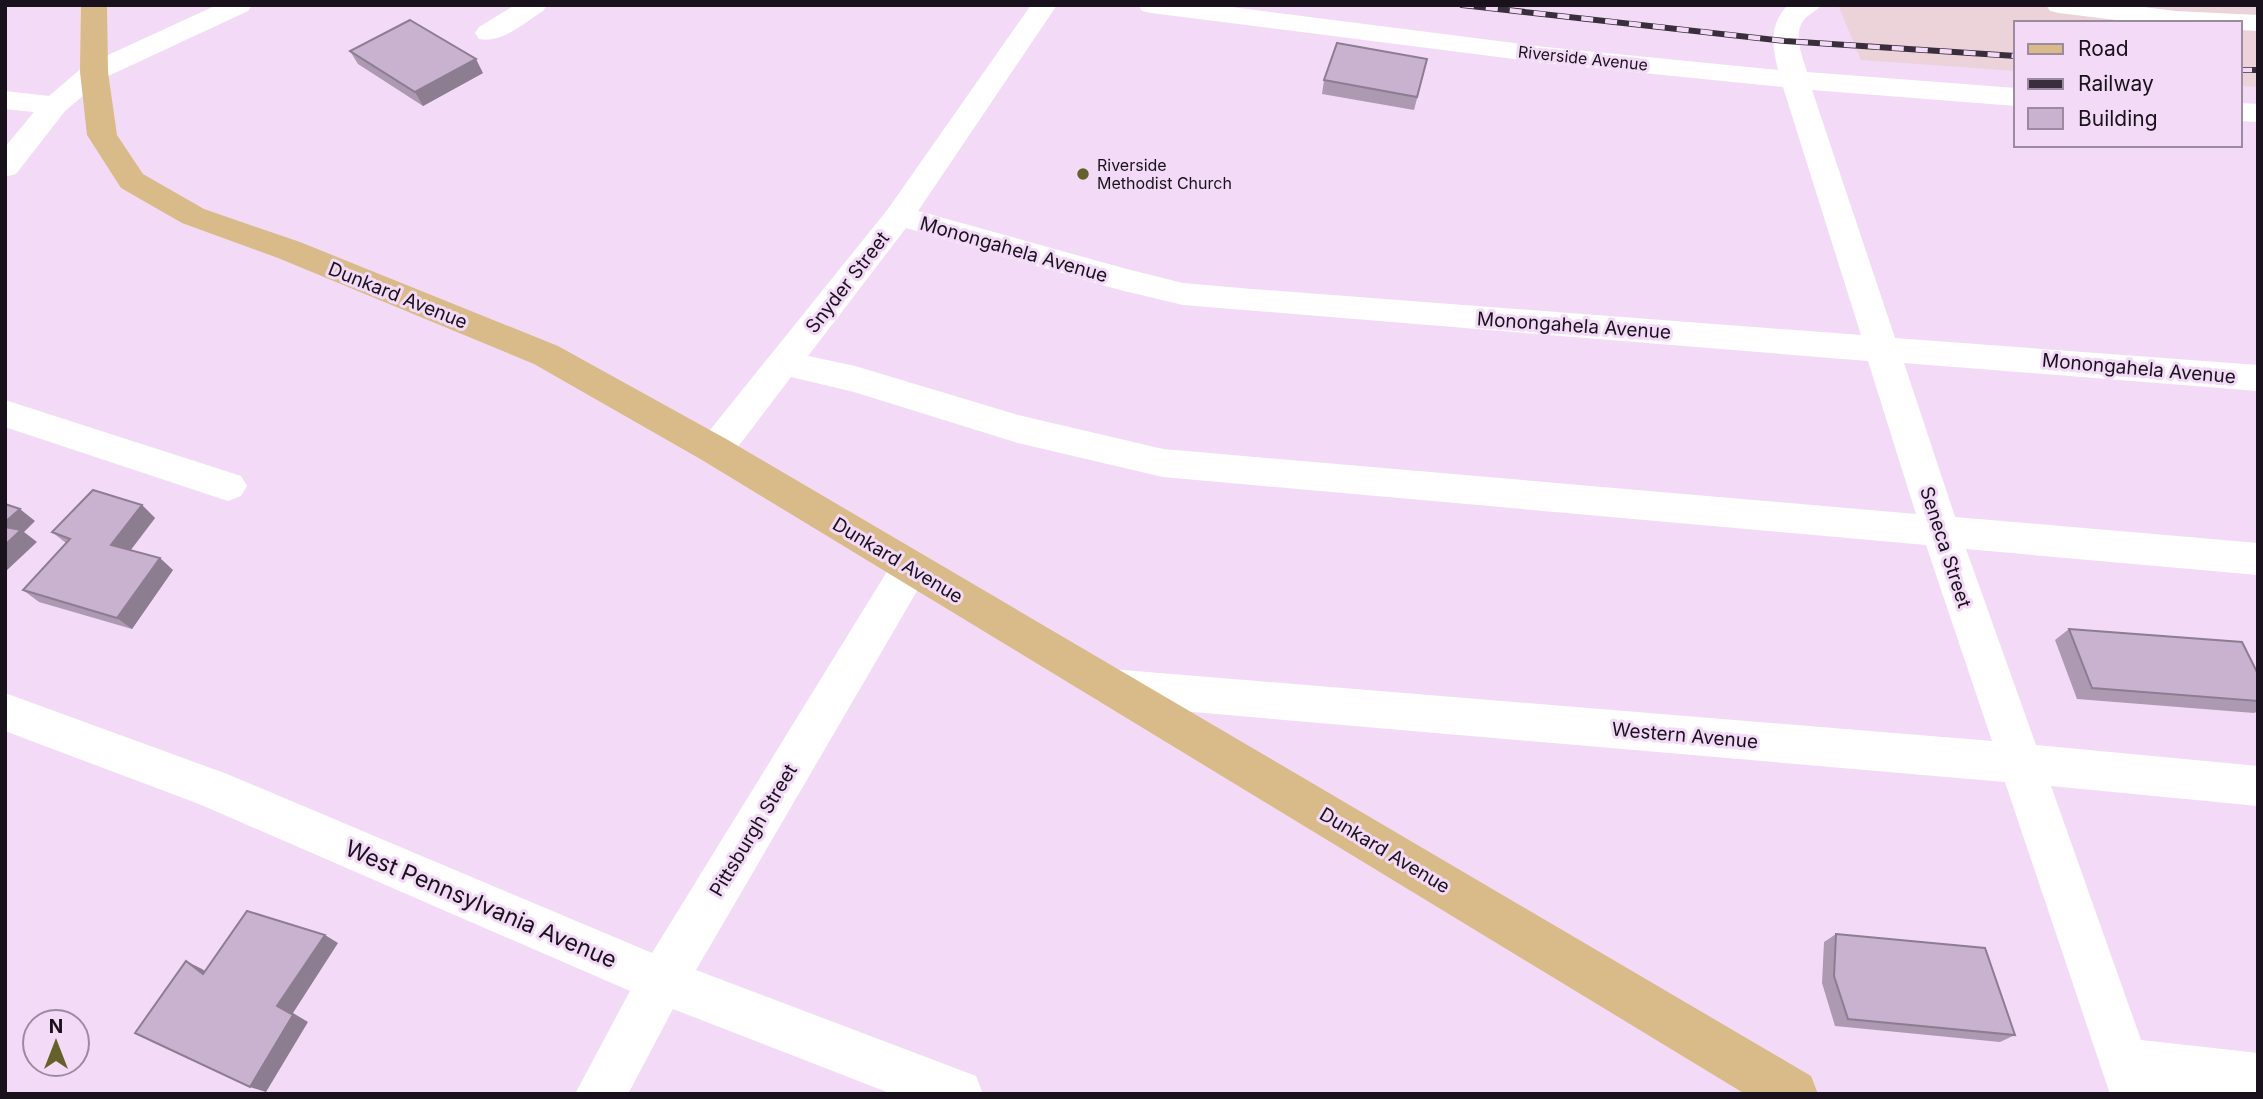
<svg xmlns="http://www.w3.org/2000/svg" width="2263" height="1099" viewBox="0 0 2263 1099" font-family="Inter,sans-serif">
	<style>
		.industrial { fill: #ecd2d9 }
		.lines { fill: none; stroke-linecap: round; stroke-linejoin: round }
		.minor { fill: #fff; fill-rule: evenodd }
		.major { fill: #d8bb89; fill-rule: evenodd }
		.rail-casing { stroke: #392e3b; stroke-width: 6 }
		.rail { stroke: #f3dbf8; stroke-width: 4.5; stroke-dasharray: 12; stroke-linecap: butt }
		.wall { fill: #ad99b2 }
		.shaded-wall { fill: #8d7d91 }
		.building { fill: #c9b2cf; stroke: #8d7d91; stroke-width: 2 }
		.poi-dot { fill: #65602c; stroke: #f3dbf8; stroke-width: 2.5 }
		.labels { text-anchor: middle; stroke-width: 6; stroke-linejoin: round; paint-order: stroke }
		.far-street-label { font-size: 16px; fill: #19111b; stroke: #f3dbf8 }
		.far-poi-label { font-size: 16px; fill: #19111b; stroke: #f3dbf8; text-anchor: start }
		.street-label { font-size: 19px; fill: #19111b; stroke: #f3dbf8 }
		.near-street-label { font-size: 23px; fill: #19111b; stroke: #f3dbf8 }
	</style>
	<rect width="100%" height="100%" fill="#f3dbf8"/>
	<path class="industrial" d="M1838,5H2258V87L2240,86V23H2016V71L1861,60Z"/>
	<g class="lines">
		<path class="minor" d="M217,5H252L248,11L104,78L65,111L16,174L5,177V147L34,112L5,109V91L49,96L84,66Z
			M515,5H547L543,11C525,22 502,44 479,39L475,33L479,27Z
			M1031,5H1057L918,211L1123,268L1183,283L1252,289L1861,335L1783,87L1545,63L1151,13L1142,11L1138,5H1216L1545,47L1778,70C1772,44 1769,25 1788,5H1821C1816,12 1808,14 1803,21C1793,35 1803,58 1807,72L2016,88V106L1812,90L1895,338L2258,365V391L1904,363L1955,517L2258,543V575L1966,549L2036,745L2258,766V806L2051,786L2141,1040L2258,1053V1094H2110L2005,782L1111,705L1096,700L1090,687L1096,674L1111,669L1992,741L1926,545L1163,477L1018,443L854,392L791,377L728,460L715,464L702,460L697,450L702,440L888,209ZM906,228L1120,290L1183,305L1868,361L1916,514L1163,449L1018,415L855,366L808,356Z
			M2046,5H2128L2176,11L2258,15V31L2240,30V23H2140L2059,13L2050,11Z
			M2240,103L2258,104V122L2240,121Z
			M5,400L241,476L247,486L241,496L228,501L5,427Z
			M910,552L924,557L929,568L924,579L696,970L976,1076L983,1094H892L673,1009L628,1094H575L630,991L199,804L5,731V693L227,774L652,953L896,557Z"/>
		<path class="major" d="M81,5H107L108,72L117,135L143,174L204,209L300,242L558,346L728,440L1811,1076L1818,1094H1745L702,460L534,364L278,258L182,223L121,188L87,135L80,72Z"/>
		<defs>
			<path id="rail" d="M1462,5L1785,41L2016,56
				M2240,70H2258"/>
		</defs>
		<use href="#rail" class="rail-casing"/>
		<use href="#rail" class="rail"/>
	</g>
	<path class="wall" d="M350,51L483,73L423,106L358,64Z
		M1424,72L1414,110L1322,94L1324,80Z
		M142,505L155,518L131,550L173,570L132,629L39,602L23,590L66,543L52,532Z
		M2069,629L2258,674V711L2254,713L2077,699L2055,640Z
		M1836,934L2015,1035L2000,1042L1835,1026L1822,983L1824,942Z"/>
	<path class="shaded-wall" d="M476,59L483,73L423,106L415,92Z
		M142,505L155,518L125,557L111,545Z
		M20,509L35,521L24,532L37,542L5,572V522Z
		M160,558L173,570L132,629L117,618Z
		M325,935L338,943L293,1013L308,1022L266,1092L250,1087L277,1006Z
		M186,961L202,969L219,981L203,974Z"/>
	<path class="building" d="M410,20L476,59L415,92L350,51Z
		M1337,43L1427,59L1417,97L1324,80Z
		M93,490L142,505L111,545L160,558L117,618L23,590L70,539L52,532Z
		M5,504L20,509L5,522Z
		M5,527L21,530L5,545Z
		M2069,629L2242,642L2258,674V701L2092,688Z
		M247,911L325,935L277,1006L293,1015L250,1087L135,1033L186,961L203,974Z
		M1836,934L1985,948L2015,1035L1848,1019L1834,976Z"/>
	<circle class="poi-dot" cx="1083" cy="174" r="7"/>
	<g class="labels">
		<g class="far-street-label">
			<text transform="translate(1583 58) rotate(6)" y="6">Riverside Avenue</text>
		</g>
		<g class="far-poi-label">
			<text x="1097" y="171">Riverside<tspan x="1097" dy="18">Methodist Church</tspan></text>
		</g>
		<g class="street-label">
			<text transform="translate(1014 249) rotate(16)" y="7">Monongahela Avenue</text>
			<text transform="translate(847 282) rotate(-52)" y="7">Snyder Street</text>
			<text transform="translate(398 295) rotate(22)" y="7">Dunkard Avenue</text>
			<text transform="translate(1574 325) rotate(4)" y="7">Monongahela Avenue</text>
			<text transform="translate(2139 368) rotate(5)" y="7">Monongahela Avenue</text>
			<text transform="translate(1946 547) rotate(72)" y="7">Seneca Street</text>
			<text transform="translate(898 560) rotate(31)" y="7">Dunkard Avenue</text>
			<text transform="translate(1685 735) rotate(5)" y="7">Western Avenue</text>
			<text transform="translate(753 830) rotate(-59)" y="7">Pittsburgh Street</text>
			<text transform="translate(1385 850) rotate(31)" y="7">Dunkard Avenue</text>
		</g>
		<g class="near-street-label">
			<text transform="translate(481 904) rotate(23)" y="8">West Pennsylvania Avenue</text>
		</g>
	</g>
	<rect width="2263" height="1099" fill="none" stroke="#19111b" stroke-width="14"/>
	<rect x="2014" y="21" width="228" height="126" fill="#f3dbf8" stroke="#9c8aa0" stroke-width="2"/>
	<rect x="2028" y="44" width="35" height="10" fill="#d8bb89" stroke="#9c8aa0" stroke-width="2"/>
	<text x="2078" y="56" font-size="21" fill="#19111b">Road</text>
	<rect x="2028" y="79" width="35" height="10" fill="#392e3b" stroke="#9c8aa0" stroke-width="2"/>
	<text x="2078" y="91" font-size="21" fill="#19111b">Railway</text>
	<rect x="2028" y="108" width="35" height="21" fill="#c9b2cf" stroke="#9c8aa0" stroke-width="2"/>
	<text x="2078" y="126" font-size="21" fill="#19111b">Building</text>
	<g transform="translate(56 1043)"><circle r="33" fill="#f3dbf8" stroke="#9c8aa0" stroke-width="2"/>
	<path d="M0-5L12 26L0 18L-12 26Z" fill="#65602c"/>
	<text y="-10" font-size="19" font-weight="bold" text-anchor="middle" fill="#19111b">N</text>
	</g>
</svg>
